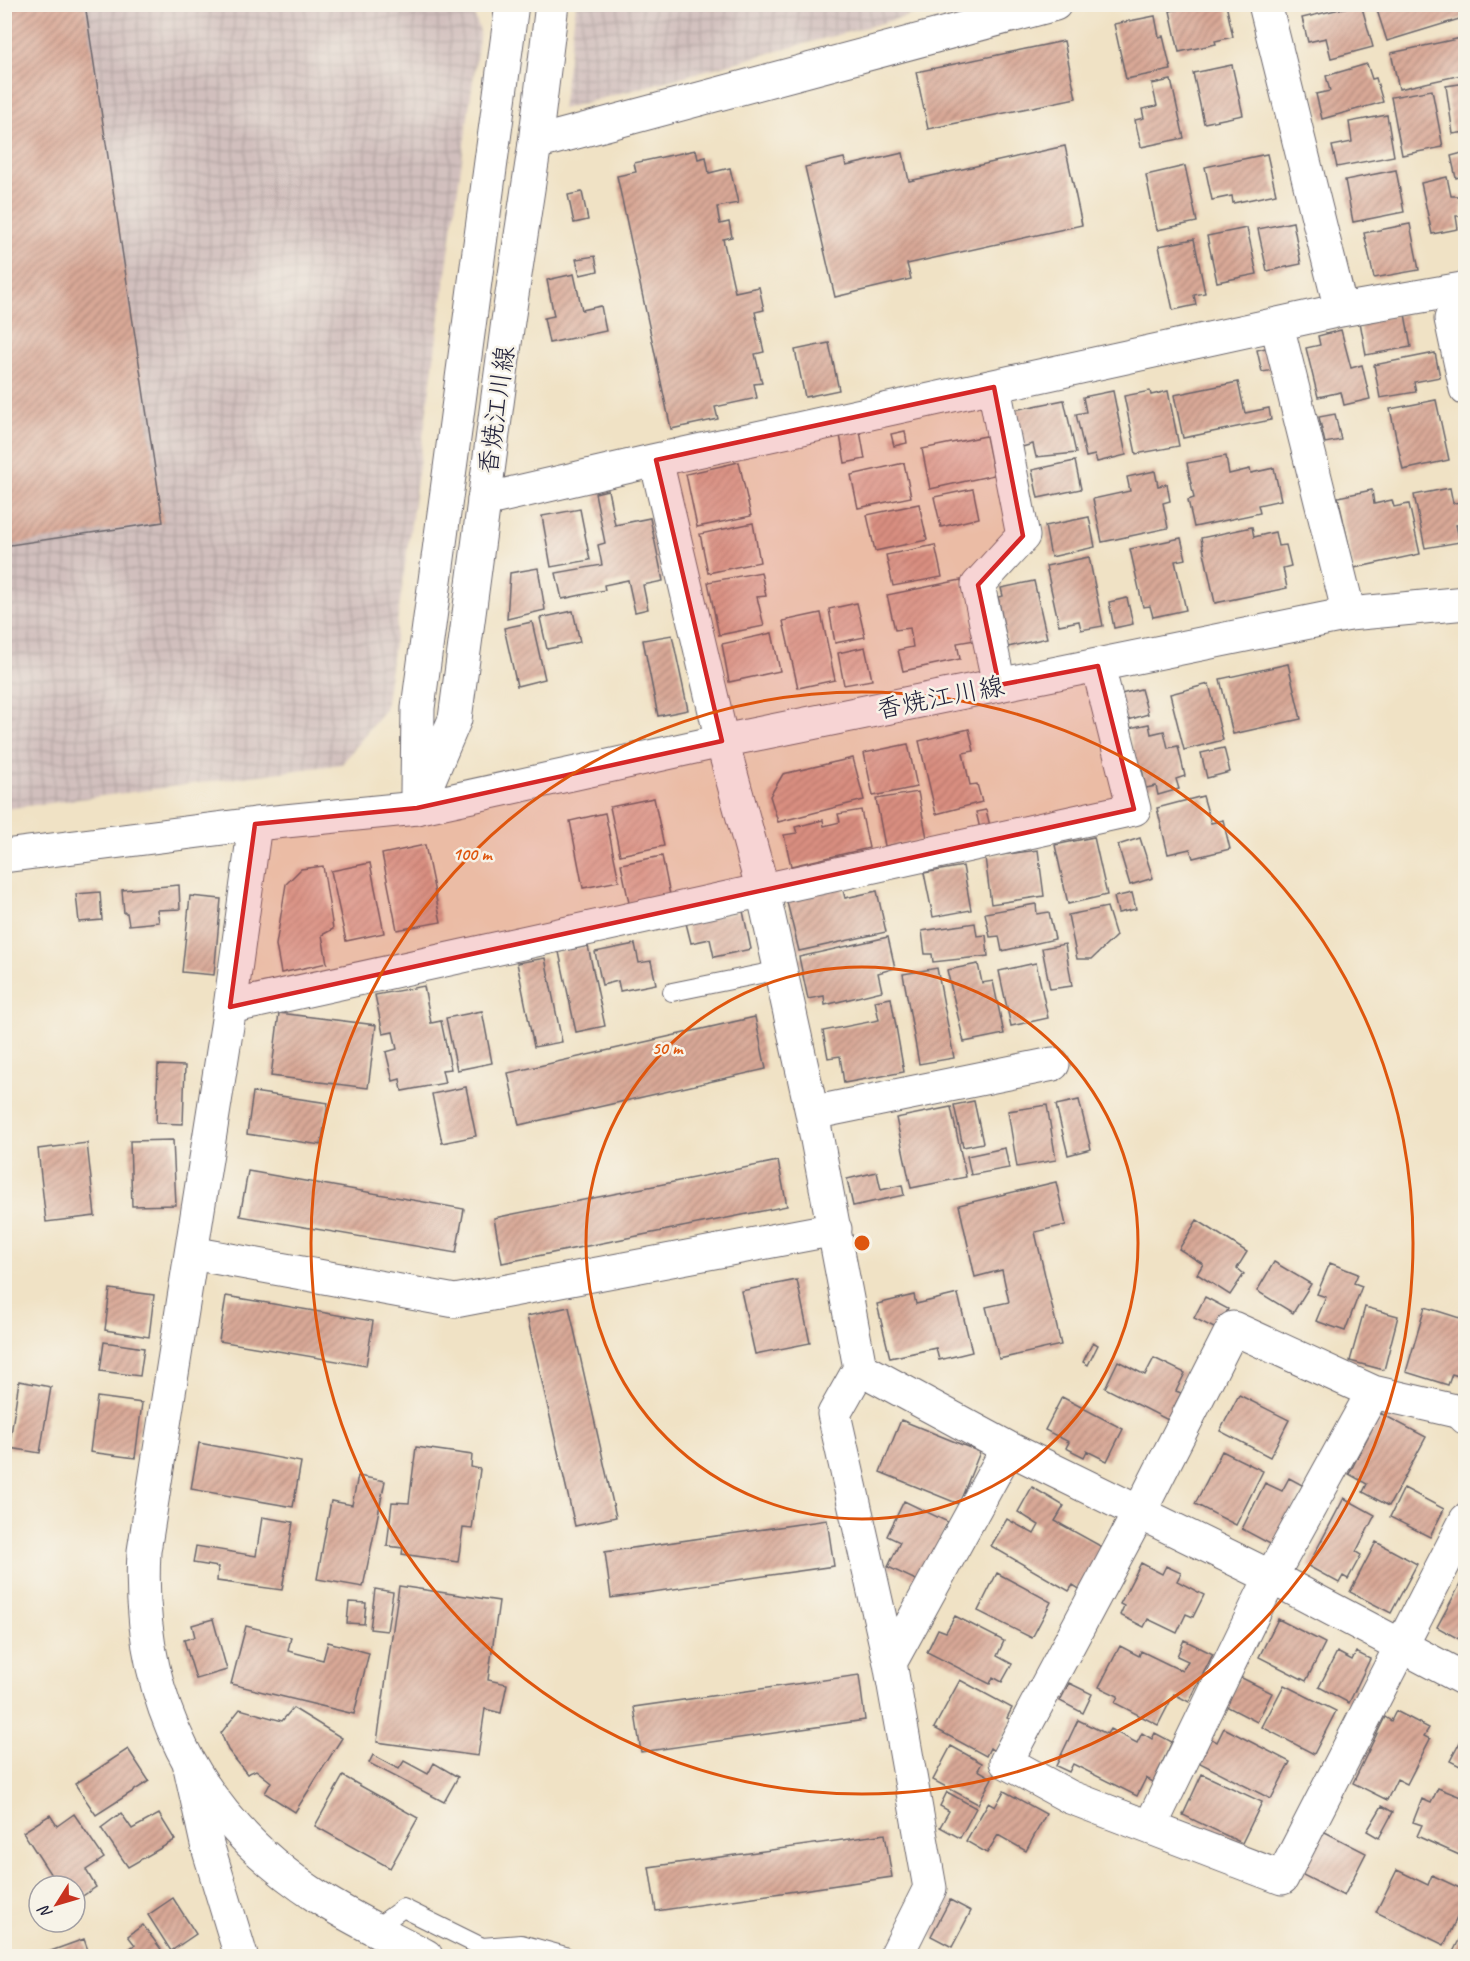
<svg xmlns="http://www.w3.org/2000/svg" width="1470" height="1961" viewBox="0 0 1470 1961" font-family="Caveat,'Klee One',sans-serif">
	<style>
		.industrial { fill: url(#industrial-grid) }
		.building { fill: url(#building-hatch) }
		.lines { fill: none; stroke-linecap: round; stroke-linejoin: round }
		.service-casing { stroke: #6a656b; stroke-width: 20 }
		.minor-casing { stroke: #6a656b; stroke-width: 35 }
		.tertiary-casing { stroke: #6a656b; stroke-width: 35 }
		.primary-casing { stroke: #6a656b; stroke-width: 35 }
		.service { stroke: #fff; stroke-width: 18 }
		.minor { stroke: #fff; stroke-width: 33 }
		.tertiary { stroke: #fff; stroke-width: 33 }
		.primary { stroke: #fff; stroke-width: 33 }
		.marked { fill: #d62828; fill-opacity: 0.2; stroke: #d62828; stroke-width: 4.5; stroke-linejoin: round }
		.ring { fill: none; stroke: #de560e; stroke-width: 3 }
		.labels { text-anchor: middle; stroke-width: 5; stroke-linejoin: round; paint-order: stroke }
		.street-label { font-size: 26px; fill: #22223b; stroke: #f7f3e8 }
		.centre { fill: #de560e; stroke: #f7f3e8; stroke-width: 3 }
		.ring-label { font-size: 18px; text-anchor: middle; font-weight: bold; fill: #de560e; stroke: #f7f3e8; stroke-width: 5; stroke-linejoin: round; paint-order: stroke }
	</style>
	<defs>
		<pattern id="industrial-grid" width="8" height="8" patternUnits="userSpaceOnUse" patternTransform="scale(1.5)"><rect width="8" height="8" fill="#d1bfbd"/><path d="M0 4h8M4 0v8" fill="none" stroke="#b3a4a3"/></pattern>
		<pattern id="building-hatch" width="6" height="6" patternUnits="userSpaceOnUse" patternTransform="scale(1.5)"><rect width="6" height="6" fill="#d9a997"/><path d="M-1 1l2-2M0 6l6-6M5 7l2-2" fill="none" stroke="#b0897c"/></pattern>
	</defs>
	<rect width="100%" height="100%" fill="#f7f3e8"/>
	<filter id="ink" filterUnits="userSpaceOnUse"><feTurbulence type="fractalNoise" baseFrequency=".0167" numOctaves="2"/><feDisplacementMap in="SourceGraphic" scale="12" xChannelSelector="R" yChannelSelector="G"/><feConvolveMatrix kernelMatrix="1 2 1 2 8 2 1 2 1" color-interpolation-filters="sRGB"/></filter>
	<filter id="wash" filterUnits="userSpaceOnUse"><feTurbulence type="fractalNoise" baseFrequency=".008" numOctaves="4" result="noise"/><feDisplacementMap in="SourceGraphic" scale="24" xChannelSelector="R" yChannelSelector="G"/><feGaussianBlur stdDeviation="1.35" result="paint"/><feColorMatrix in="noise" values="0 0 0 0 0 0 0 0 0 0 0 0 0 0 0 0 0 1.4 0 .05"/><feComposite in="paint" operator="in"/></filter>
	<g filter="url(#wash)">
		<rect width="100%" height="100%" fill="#f0e2c5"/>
		<path class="industrial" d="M4,5H471L480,31L385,709L342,764L5,809Z
			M576,5H949L562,109Z"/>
		<g id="blocks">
			<path class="building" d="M4,4H85L163,522L4,546Z
				M1199,4H1226L1233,37L1215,41L1216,44L1179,52L1170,11Z
				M1307,4H1331V5L1309,10Z
				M1361,4L1373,47L1331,58L1326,38L1308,42L1302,18Z
				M1375,4H1466V17L1387,41Z
				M691,5H718L717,10Z
				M1155,16L1159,37L1163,36L1171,70L1126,79L1114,24Z
				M1466,37V74L1399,89L1391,53Z
				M1064,41L1076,98L928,129L916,72Z
				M1367,64L1372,79L1376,78L1383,102L1322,119L1316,94L1330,91L1326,76Z
				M1232,65L1243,115L1204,123L1193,73Z
				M1171,80L1184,138L1141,147L1135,120L1144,118L1142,109L1157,106L1152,84Z
				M1466,83V132L1453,134L1446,86Z
				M1432,90L1443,147L1402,155L1391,97Z
				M1387,115L1394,156L1337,167L1332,146L1352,142L1349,122Z
				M1065,146L1082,225L907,264L911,279L835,297L805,167L844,158L846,166L903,153L909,181Z
				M696,150L698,159L706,157L709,173L730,168L738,203L717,207L720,224L729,222L732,237L723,239L735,292L759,287L764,310L755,312L764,352L755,354L762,383L754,384L757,398L715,407L718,419L671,429L617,176L636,172L634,163Z
				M1466,152V175L1456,178L1451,156Z
				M1267,154L1276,194L1233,203L1232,196L1212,200L1205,167Z
				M1185,166L1197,222L1157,230L1146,175Z
				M1396,170L1404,212L1353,222L1345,180Z
				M1447,177L1451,196H1461L1462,216H1456L1458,229L1432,234L1421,183Z
				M582,192L588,220L574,223L568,195Z
				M1293,222L1301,264L1267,271L1258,229Z
				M1410,224L1419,270L1374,278L1364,233Z
				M1247,228L1257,274L1217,282L1207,236Z
				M1194,239L1205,293L1194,295L1196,305L1173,310L1159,246Z
				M595,256L598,271L580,275L576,259Z
				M574,274L582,310L601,306L606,331L549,343L544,318L554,316L547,280Z
				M1405,314L1411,347L1366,355L1360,322Z
				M1341,330L1351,368L1362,365L1370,399L1344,405L1341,392L1318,397L1306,348L1320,345L1318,336Z
				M829,343L839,390L805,397L795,350Z
				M1270,347L1275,370L1262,372L1257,350Z
				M1435,353L1440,377L1414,382L1416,392L1380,398L1374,365Z
				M1238,382L1245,413L1269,408L1271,420L1183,438L1174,395Z
				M1113,391L1126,455L1097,462L1095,455L1086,457L1076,414L1086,412L1083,397Z
				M1150,391L1151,395L1168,391L1179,446L1136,454L1124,396Z
				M1064,400L1076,453L1036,457L1033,444L1022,447L1014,410Z
				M1436,400L1449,460L1403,470L1390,409Z
				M1335,414L1341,440L1325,443L1319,417Z
				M860,431L865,459L845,463L840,435Z
				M905,431L907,443L894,446L891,434Z
				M986,436L994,475L930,489L922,449Z
				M1226,456L1229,474L1250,469L1251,473L1274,468L1281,500L1258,505L1260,513L1194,527L1188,500L1194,498L1187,463Z
				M1075,461L1081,489L1038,498L1032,470Z
				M739,462L751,516L697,527L686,474Z
				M904,463L911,497L858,508L851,475Z
				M1155,471L1158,486L1167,484L1170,501L1163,503L1168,528L1102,542L1093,499L1130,491L1127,477Z
				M1450,488L1453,503L1462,502L1466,524L1456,525L1460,542L1425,548L1414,495Z
				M973,489L979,518L941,527L934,497Z
				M608,490L615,525L650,518L663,581L643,585L648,609L635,612L628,580L604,585L605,590L562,599L556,573L602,565L598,545L605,543L595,493Z
				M1372,490L1374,504L1392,500L1394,507L1409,504L1420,554L1354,568L1338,497Z
				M919,504L927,540L875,551L867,515Z
				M580,509L590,560L551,567L542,516Z
				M1089,517L1095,547L1051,557L1045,526Z
				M753,523L760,562L708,573L700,534Z
				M1252,527L1254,537L1275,532L1278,546L1286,545L1291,566L1283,568L1287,588L1215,603L1201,538Z
				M1181,538L1186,559L1175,561L1186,610L1153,617L1150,606L1143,607L1130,549Z
				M935,545L942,577L893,586L886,555Z
				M1089,557L1103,626L1081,630L1079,621L1059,625L1046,566Z
				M538,568L545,610L507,619L510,573Z
				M761,572L766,596L757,597L764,626L719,635L708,582Z
				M961,580L975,640L957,643L960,659L903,671L898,650L913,647L910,628L895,630L887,595Z
				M1034,581L1047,638L1008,647L998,597L1003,596L1001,588Z
				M1127,598L1133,624L1114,628L1109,602Z
				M857,603L865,637L835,643L829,609Z
				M573,611L580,642L547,649L540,618Z
				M821,613L835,680L798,688L783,621Z
				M532,622L545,679L517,686L504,628Z
				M772,633L780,671L729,682L722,644Z
				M672,635L688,710L658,716L643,640Z
				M865,647L872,680L844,685L838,653Z
				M1288,664L1301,719L1233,734L1220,679Z
				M1209,684L1223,740L1184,750L1170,694Z
				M1141,689L1148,714L1125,721L1117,695Z
				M1149,724L1151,734L1164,731L1168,748L1178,746L1185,776L1176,779L1179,789L1158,795L1156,786L1146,788L1142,769L1138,770L1129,728Z
				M969,729L974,751L963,753L970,785L977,784L982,802L936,814L919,741Z
				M908,744L917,787L873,796L864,753Z
				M1224,748L1230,772L1207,778L1201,753Z
				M853,758L864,800L778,822L770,796L783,774Z
				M918,792L927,838L885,846L876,799Z
				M1203,796L1211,823L1223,820L1230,849L1193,858L1190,849L1168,854L1157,808Z
				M654,798L664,846L620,855L610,807Z
				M861,810L869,848L791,866L784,835L797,833L795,827L823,820L824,826L840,822L838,814Z
				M986,810L990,826L980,829L976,812Z
				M605,813L619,881L583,888L570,821Z
				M1094,837L1107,895L1068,904L1055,845Z
				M1140,838L1153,878L1130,885L1118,845Z
				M425,845L441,922L397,930L382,854Z
				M1038,850L1044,896L991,904L985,857Z
				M662,856L670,895L629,903L621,864Z
				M370,863L384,933L346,941L331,871Z
				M323,866L333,929L322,935L327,963L281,973L276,945L286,884L301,869Z
				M963,866L971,910L933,917L924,873Z
				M179,885L180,909L157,910L159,922L129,925L127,913H124L122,890Z
				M842,886L845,898L877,891L886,932L799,951L786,898Z
				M100,892L102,920L79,922L76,894Z
				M1132,893L1136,909L1118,913L1114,897Z
				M190,896L221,899L214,975L182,972Z
				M1036,904L1037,914L1049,912L1055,939L1002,951L999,936L990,937L985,913Z
				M1107,907L1116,936L1092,959H1077L1068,915Z
				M743,911L751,949L714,957L710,939L691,943L686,923Z
				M975,923L977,936L986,935L988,956L933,962L932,954H925L922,931Z
				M888,937L895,968L878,973L882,991L825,1005L824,996L808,999L799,957Z
				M635,944L639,963L651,961L656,984L620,991L618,981L602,985L595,952Z
				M1065,944L1072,986L1050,989L1042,948Z
				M588,946L605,1026L576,1032L559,952Z
				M545,958L562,1042L534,1047L517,963Z
				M1036,963L1048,1018L1011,1026L999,971Z
				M978,964L982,983L993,981L1004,1034L964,1042L947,970Z
				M937,968L954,1058L919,1064L903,974Z
				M424,986L431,1023L441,1021L451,1069L442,1070L445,1083L402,1091L400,1079L393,1081L386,1052L397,1049L393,1032L383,1034L375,995Z
				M891,998L904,1072L844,1083L840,1056L828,1058L823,1031L879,1020L875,1001Z
				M482,1011L492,1063L457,1070L446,1018Z
				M279,1013L376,1025L368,1088L271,1076Z
				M755,1017L766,1069L519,1125L508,1073Z
				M158,1065L185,1066L183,1124L156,1123Z
				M466,1087L476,1136L442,1143L432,1094Z
				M253,1092L328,1103L321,1145L247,1134Z
				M1079,1100L1091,1149L1068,1155L1056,1105Z
				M974,1101L983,1143L963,1147L954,1105Z
				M1047,1105L1056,1160L1017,1167L1008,1111Z
				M951,1107L966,1177L911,1188L896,1118Z
				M173,1140L176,1205L132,1206L130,1141Z
				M87,1143L95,1216L46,1222L38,1149Z
				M1005,1148L1009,1168L971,1175L967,1156Z
				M778,1161L787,1206L502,1263L494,1218Z
				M248,1171L464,1209L456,1253L240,1216Z
				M877,1172L881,1190L902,1185L904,1195L853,1206L847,1179Z
				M1056,1182L1066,1225L1035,1232L1061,1345L999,1359L986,1307L1009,1302L1002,1270L975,1277L959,1205Z
				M1197,1220L1247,1252L1237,1268L1244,1274L1230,1295L1197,1274L1203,1264L1179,1249Z
				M1274,1262L1311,1284L1293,1313L1257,1291Z
				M1330,1263L1358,1274L1354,1283L1362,1286L1345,1331L1316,1321L1326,1297L1317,1294Z
				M797,1280L810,1343L755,1354L741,1291Z
				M110,1289L154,1295L149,1337L105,1330Z
				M958,1294L972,1352L939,1360L936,1348L890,1358L877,1304L914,1295L916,1304Z
				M226,1296L373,1321L366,1366L219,1341Z
				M1205,1297L1228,1309L1218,1330L1194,1318Z
				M569,1307L616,1517L575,1526L527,1316Z
				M1365,1307L1398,1316L1384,1370L1350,1361Z
				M1425,1307L1466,1320V1363L1461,1377L1452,1374L1448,1385L1406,1372Z
				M104,1342L144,1348L140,1376L100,1371Z
				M1093,1342L1098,1345L1088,1365L1083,1362Z
				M1154,1358L1185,1373L1176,1391L1181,1393L1168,1420L1105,1388L1118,1361L1145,1375Z
				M19,1381L51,1387L40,1453L9,1448Z
				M1239,1395L1289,1420L1270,1457L1220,1431Z
				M97,1397L142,1403L135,1458L90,1452Z
				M1062,1397L1123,1429L1107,1461L1087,1451L1084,1457L1066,1448L1069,1442L1045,1430Z
				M1380,1413L1426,1437L1389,1506L1363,1492L1367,1484L1349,1474Z
				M901,1420L980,1452L959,1504L880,1472Z
				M199,1443L301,1462L293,1507L191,1489Z
				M416,1447L472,1455L471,1467L480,1469L472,1529L463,1528L458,1562L402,1554L403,1548L387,1546L392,1502L409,1503Z
				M1222,1451L1263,1471L1236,1525L1195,1504Z
				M358,1476L385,1481L363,1587L317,1579L331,1501L352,1505Z
				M1289,1478L1304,1486L1274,1546L1242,1529L1265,1483L1282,1491Z
				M1032,1487L1064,1506L1055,1521L1104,1548L1081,1590L1073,1585L1069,1591L991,1546L1007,1519L1034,1534L1039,1525L1018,1512Z
				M1404,1488L1444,1509L1430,1537L1390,1517Z
				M1344,1498L1375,1515L1356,1552L1361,1555L1348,1579L1343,1576L1339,1583L1308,1566Z
				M904,1501L948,1522L920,1582L888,1567L900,1542L887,1536Z
				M262,1517L293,1522L282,1590L217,1581L218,1567L193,1563L196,1546L256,1556Z
				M827,1520L834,1566L611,1598L605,1552Z
				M1376,1542L1417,1564L1391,1613L1350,1592Z
				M1141,1563L1162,1574L1166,1566L1181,1573L1177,1581L1204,1595L1193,1617L1186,1614L1177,1633L1148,1619L1144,1627L1120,1615L1124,1606L1120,1604Z
				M997,1573L1051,1602L1032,1638L978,1611Z
				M1462,1581L1466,1583V1643L1437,1627Z
				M399,1586L499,1601L488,1680L507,1684L501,1713L485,1709L478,1756L377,1742Z
				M375,1589L393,1592L387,1631L370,1629Z
				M349,1602L366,1603L364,1624L347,1623Z
				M955,1616L1004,1641L997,1656L1012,1664L1002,1682L993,1677L990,1684L927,1652L938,1629L946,1632Z
				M213,1619L227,1670L196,1679L184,1640L195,1637L192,1625Z
				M1278,1619L1325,1643L1306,1681L1259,1657Z
				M246,1626L291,1637L288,1651L323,1660L328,1642L369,1653L354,1714L231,1684Z
				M1184,1640L1213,1654L1189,1702L1174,1694L1158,1725L1115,1703L1118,1696L1099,1687L1120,1646L1139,1656L1141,1651L1182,1671L1188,1661L1177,1656Z
				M1337,1652L1352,1660L1356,1652L1370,1659L1349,1703L1319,1687Z
				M859,1675L865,1720L641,1752L634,1707Z
				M1240,1677L1272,1693L1257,1722L1226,1706Z
				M960,1680L1012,1708L1007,1718L1011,1720L994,1751L990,1748L986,1756L934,1728Z
				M1069,1683L1092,1694L1083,1713L1060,1701Z
				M1284,1685L1336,1711L1314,1754L1262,1727Z
				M293,1708L342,1738L295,1812L265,1793L271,1782L256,1770L247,1774L228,1750L221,1733L240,1709L282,1721Z
				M1396,1711L1429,1728L1424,1736L1430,1739L1407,1784L1397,1779L1387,1800L1353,1783L1385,1717L1391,1721Z
				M1078,1720L1107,1734L1110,1729L1137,1743L1142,1733L1152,1739L1155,1733L1172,1742L1153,1782L1146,1778L1137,1796L1073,1764L1069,1772L1056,1766Z
				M1224,1728L1290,1762L1271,1799L1198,1762L1210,1738L1217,1742Z
				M1466,1731V1769L1450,1761Z
				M951,1746L982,1763L978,1770L992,1778L978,1804L933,1780Z
				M128,1749L149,1781L96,1815L75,1784Z
				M373,1755L399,1769L404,1761L428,1774L434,1763L458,1777L444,1802L369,1763Z
				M1202,1774L1262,1802L1242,1843L1183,1815Z
				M343,1776L418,1818L390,1868L315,1826Z
				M1438,1788L1466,1799V1858L1417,1836L1422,1825L1413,1822L1422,1799L1431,1803Z
				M1004,1791L1046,1814L1026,1851L998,1835L987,1853L966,1841L988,1803L995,1807Z
				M947,1792L976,1808L960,1838L940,1827L949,1811L940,1806Z
				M1382,1806L1393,1812L1379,1838L1367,1831Z
				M121,1813L132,1829L159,1814L175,1840L128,1867L101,1828Z
				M74,1814L104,1858L86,1870L96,1887L75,1901V1886H58L23,1832L50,1815L57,1826Z
				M1323,1831L1366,1853L1344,1896L1301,1874Z
				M885,1834L892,1877L656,1911L649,1867Z
				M1397,1870L1428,1885L1432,1875L1466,1891V1899L1444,1945L1376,1912Z
				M173,1898L196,1934L171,1951L148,1915Z
				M950,1900L971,1911L952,1947L931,1936Z
				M143,1925L166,1956H118L135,1945L128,1936Z
				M1466,1926V1956H1463L1453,1952Z
				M84,1939L90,1956H37Z"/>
		</g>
	</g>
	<g filter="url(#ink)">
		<use href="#blocks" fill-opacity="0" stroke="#6a656b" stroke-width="1.5"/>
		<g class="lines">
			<defs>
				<path id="service" d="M672,992L780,970
					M376,1928L403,1908L482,1947L521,1944L565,1956"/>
				<path id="minor" d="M1265,4L1341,310
					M535,143L1055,4
					M1277,325L1349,614
					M994,387L1023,536L978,585L999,685
					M484,500L656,460
					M230,1007L1134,809L1098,666
					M812,1113L1053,1064
					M192,1253L455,1301L835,1229
					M860,1368L1008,1448L1271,1577L1466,1680
					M1466,1418L1460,1412L1373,1392L1233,1328L1140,1511L1006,1762L1070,1797L1282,1878L1466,1520
					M890,1663L1008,1448
					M190,1767L207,1844L241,1956
					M1150,1827L1271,1577L1373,1392
					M896,1956L930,1888L890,1663L834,1414L860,1368L812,1113L763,891L722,741L656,460L1341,310L1462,289L1451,319L1466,389"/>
				<path id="tertiary" d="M255,824L230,1007L144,1551C136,1696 195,1817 318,1897C352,1919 391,1937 426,1956
					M4,856L255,824L417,808"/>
				<path id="primary" d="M417,792L418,708L512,4
					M417,808L722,741L1349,614L1466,603
					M417,808L455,719L508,321L535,143L552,4"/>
			</defs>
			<use href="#service" class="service-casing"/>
			<use href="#minor" class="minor-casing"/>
			<use href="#tertiary" class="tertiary-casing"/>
			<use href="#primary" class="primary-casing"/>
			<use href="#service" class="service"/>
			<use href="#minor" class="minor"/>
			<use href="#tertiary" class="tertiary"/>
			<use href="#primary" class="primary"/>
		</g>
	</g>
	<path class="marked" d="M994,387L1023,536L978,585L999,685L1098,666L1134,809L230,1007L255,824L417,808L722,741L656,460Z"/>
	<g class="ring">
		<circle cx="862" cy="1243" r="276"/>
		<circle cx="862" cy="1243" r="551"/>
	</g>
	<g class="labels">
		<g class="street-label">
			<text transform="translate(496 410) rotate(-82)" y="9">香焼江川線</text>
			<text transform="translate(940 697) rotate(-11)" y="9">香焼江川線</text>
		</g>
	</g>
	<circle cx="862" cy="1243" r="9" class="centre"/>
	<g class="ring-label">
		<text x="472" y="860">100 m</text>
		<text x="667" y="1054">50 m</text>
	</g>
	<rect width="1470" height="1961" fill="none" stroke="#f7f3e8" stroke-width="24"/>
	<g transform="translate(57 1904) rotate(233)"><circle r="28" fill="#f7f3e8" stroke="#a29fa3" stroke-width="1.5"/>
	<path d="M0-4.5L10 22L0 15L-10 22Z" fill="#c8321e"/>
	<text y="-9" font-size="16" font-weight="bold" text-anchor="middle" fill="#22223b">N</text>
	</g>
</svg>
